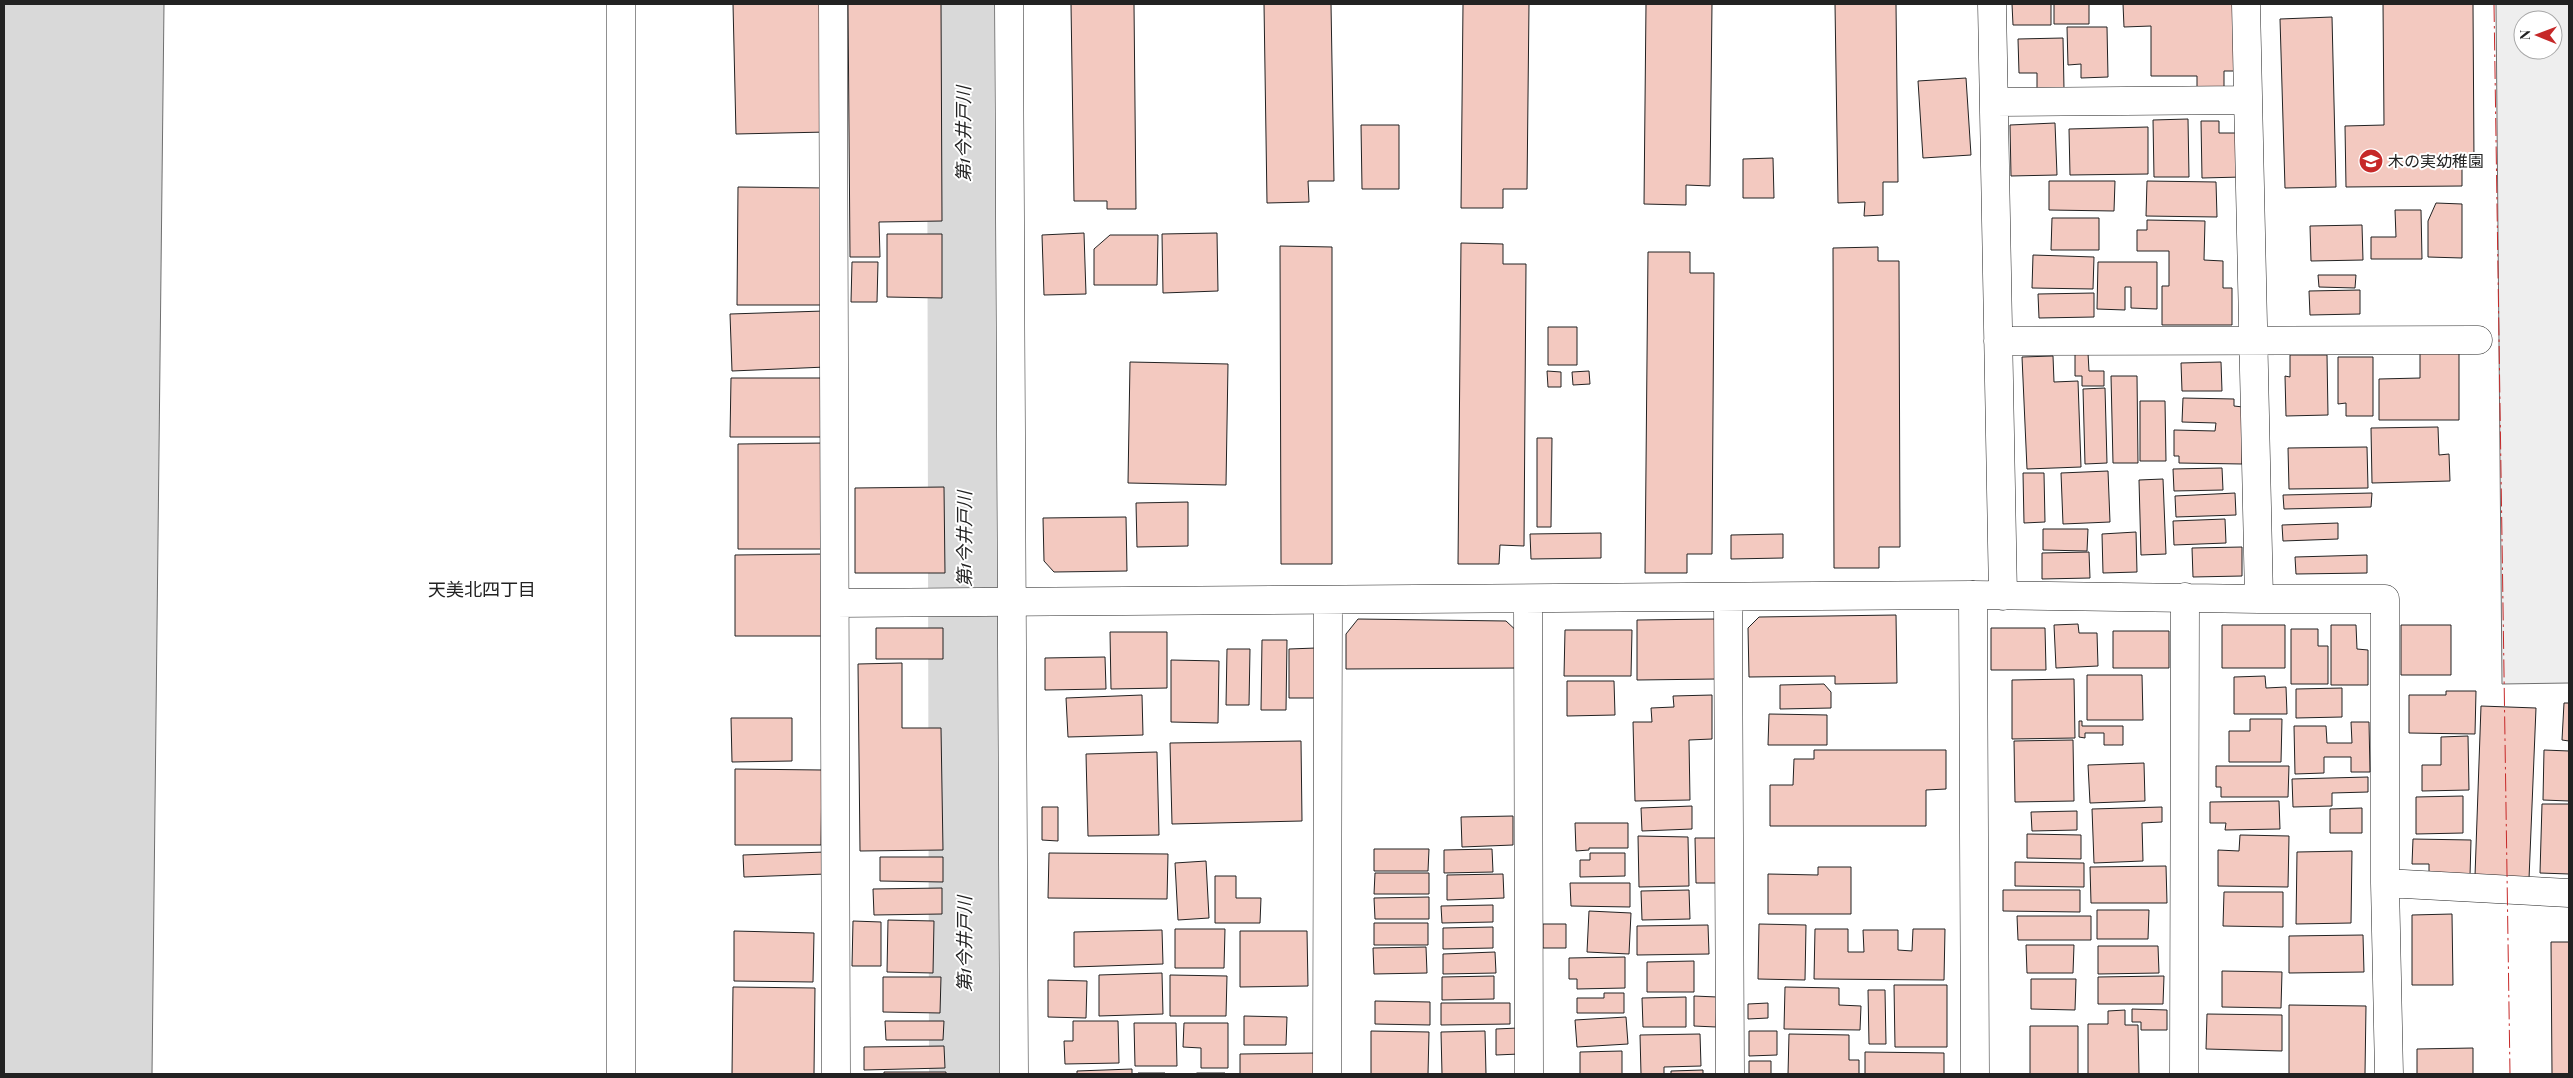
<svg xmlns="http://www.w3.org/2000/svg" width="2573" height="1078" viewBox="0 0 2573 1078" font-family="'Playfair Display','Noto Sans JP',serif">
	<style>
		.green { fill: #eee; stroke: #6f6f6f; fill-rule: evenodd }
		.water { fill: #d9d9d9; stroke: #6f6f6f }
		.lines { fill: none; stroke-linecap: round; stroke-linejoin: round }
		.river { stroke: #d9d9d9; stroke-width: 74 }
		.building { fill: #f3c9c0; stroke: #222 }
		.street-casing { stroke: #222; stroke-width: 29 }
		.secondary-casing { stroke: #222; stroke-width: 29 }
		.street { stroke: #fff; stroke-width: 28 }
		.secondary { stroke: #fff; stroke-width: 28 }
		.power { stroke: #c62828; stroke-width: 1; stroke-dasharray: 18 4 2.5 4; stroke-linecap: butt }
		.labels { text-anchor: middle; stroke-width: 4; stroke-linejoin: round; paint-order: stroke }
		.poi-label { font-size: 16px; fill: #222; stroke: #fff; text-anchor: start }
		.water-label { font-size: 18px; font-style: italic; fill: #222; stroke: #fff }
		.neighbourhood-label { font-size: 18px; fill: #222; stroke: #fff }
	</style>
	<rect width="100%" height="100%" fill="#fff"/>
	<path class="green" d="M2496,4H2569V683L2502,684ZM2523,20H2553V50H2523Z"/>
	<path class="water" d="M4,4H164L152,1074H4Z"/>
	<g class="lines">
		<path class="river" d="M964,4L966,1074"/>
	</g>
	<path class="building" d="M733,4H824L827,132L736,134Z
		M848,4H941L942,221L879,222L880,257H850Z
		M1071,4H1134L1136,209H1107V201H1074Z
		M1264,4H1331L1334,181H1308L1309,202L1267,203Z
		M1463,4H1529L1527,189H1503V208H1461Z
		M1646,4H1712L1710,186L1686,185V205L1644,204Z
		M1835,4H1896L1898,182H1883V215L1864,216L1865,202L1838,203Z
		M2012,4H2051V25H2013Z
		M2054,4H2089V24H2054Z
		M2123,4H2239L2240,71H2224V88H2197V76H2151V26L2124,27Z
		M2383,4H2473L2474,162H2462V186L2346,187L2345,126L2384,125Z
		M2332,17L2336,187L2285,188L2280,19Z
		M2067,27H2107L2108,77L2081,78V64L2068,65Z
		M2063,38L2064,89L2037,90V73H2019L2018,39Z
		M1966,78L1971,155L1923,158L1918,81Z
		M2188,119L2189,177H2154L2153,120Z
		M2201,121H2219V133H2241L2242,177L2202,178Z
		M2055,123L2057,175L2011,176L2010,125Z
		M1361,125H1399V189H1362Z
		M2148,127V174L2070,175L2069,129Z
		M1773,158L1774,198H1743V159Z
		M2049,181H2115L2114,211L2049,210Z
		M2147,181L2216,182L2217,217L2146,216Z
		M738,187L827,188V305H737Z
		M2436,203L2462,204V258L2428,257V221Z
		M2395,210H2421L2422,259H2371V237H2396Z
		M2052,218H2099V250H2051Z
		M2147,220L2205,221L2204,260L2223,261V288H2232V325H2162V286H2169V251H2137V230H2147Z
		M2362,225L2363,260L2311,261L2310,226Z
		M1084,233L1086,294L1044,295L1042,235Z
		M1217,233L1218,291L1163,293L1162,234Z
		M887,234H942V298L887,297Z
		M1110,235H1158L1157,285H1094V249Z
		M1461,243L1503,244V264H1526L1524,546L1500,545L1499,564H1458Z
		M1280,246L1332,247V564H1281Z
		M1878,247V261H1899L1900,547H1879V568H1834L1833,248Z
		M1648,252H1690V273H1714L1712,554H1687V573H1645Z
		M2033,255L2094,257L2093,289L2032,288Z
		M852,262H878L877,302H851Z
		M2098,262H2157V309L2131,308V287H2125V310L2097,309Z
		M2318,275H2356L2355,288L2319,287Z
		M2360,290V314L2310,315L2309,291Z
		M2094,293V317L2039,318L2038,294Z
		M824,311L826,367L732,371L730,314Z
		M1548,327H1577V365H1548Z
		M2088,353L2089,371H2104V386H2082V376H2075V354Z
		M2420,353H2459V420H2379V379L2420,378Z
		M2290,355H2327L2328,415L2286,416L2285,376L2290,377Z
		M2053,356L2054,382L2078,381L2081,467L2027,469L2022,357Z
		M2338,357H2373V416H2346V403L2338,404Z
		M1130,362L1228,364L1226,485L1128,483Z
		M2221,362L2222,391H2182L2181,363Z
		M1547,371L1561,372V387H1548Z
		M1589,371L1590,384L1573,385L1572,372Z
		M2111,376H2137L2138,463H2113Z
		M731,378H825L824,437H730Z
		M2105,388L2107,463L2085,464L2083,389Z
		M2183,398L2234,399V406L2243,407L2242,464L2179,463V456H2174V430L2215,431L2216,423L2182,422Z
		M2140,401H2165L2166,461H2140Z
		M2438,427L2439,455L2449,454L2450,481L2372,483L2371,428Z
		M1537,438H1552L1551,527H1537Z
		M826,443V549H738V444Z
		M2367,447L2368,488L2289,489L2288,448Z
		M2222,468L2223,490L2174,491L2173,469Z
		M2108,471L2110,522L2063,524L2061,473Z
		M2023,473H2044L2045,522L2024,523Z
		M2163,479L2166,554L2141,555L2139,480Z
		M944,487L945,573H855V488Z
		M2235,493L2236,515L2176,517L2175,496Z
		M2372,493L2371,507L2284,509L2283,495Z
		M1188,502V546L1137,547L1136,503Z
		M1126,517L1127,571L1054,572L1044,561L1043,518Z
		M2225,519L2226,543L2174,545L2173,521Z
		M2338,523V539L2283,541L2282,525Z
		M2043,529H2088L2087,551L2043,550Z
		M2136,532L2137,572L2103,573L2102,534Z
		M1601,533V558L1531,559L1530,534Z
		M1783,534V558L1731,559V535Z
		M2242,547V576L2193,577L2192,548Z
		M2089,552L2090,578L2042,579V553Z
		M826,554V636H735V555Z
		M2367,555V573L2296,574L2295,557Z
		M1896,615L1897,683L1835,684V676L1749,677L1748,628L1759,617Z
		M1358,619L1506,621L1520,634L1521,668L1346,669V634Z
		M1716,619L1717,679L1637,680V620Z
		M2078,624L2079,633H2097L2098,666L2056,668L2054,625Z
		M2222,625H2285V668H2222Z
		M2331,625H2356L2357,649L2368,650V685H2331Z
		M2401,625H2451V675H2401Z
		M876,628H943V659H876Z
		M1991,628H2045L2046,670H1991Z
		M2291,629H2318V646H2328V684H2291Z
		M1565,630H1632L1631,676H1564Z
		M2113,631H2169V668H2113Z
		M1110,632H1167V688L1111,689Z
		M1262,640H1287L1286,710H1261Z
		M1316,648L1317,698H1289V649Z
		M1227,649H1250L1249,705H1226Z
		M1105,657L1106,689L1045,690V658Z
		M1171,660L1219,661L1218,723L1171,722Z
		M902,663V728H941L943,850L860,851L858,664Z
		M2087,675H2142L2143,720H2087Z
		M2265,676L2266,688L2286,687L2287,714H2234V677Z
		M2074,679L2075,738L2012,739V680Z
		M1567,681H1614L1615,715L1567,716Z
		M1824,684L1831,692V708L1780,709V685Z
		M2342,688V717L2296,718V689Z
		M2446,691H2476L2475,734L2409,733V695H2446Z
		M1142,695L1143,735L1068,737L1066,698Z
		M1712,695V739L1689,740L1690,800L1635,801L1633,722H1652L1651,708L1674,707L1673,696Z
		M2564,703H2569V741L2562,740Z
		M2481,706L2536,708L2529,879L2475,876Z
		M1769,714L1827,715V745H1768Z
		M731,718H792V761L732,762Z
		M2250,719H2282L2281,762H2229V731H2250Z
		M2079,721H2082V726H2123V745H2104V733H2085V738L2079,737Z
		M2351,722H2369L2370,772H2351V757H2324V773L2295,774L2294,726H2326L2327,743H2352Z
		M2468,736L2469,790L2422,791V765H2441V737Z
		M2073,740L2074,801L2015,802L2014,741Z
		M1301,741L1302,821L1172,824L1170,743Z
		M1814,750H1946V789L1926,790V826H1770V785H1793L1794,759H1814Z
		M2544,750L2569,751V801L2543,800Z
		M1157,752L1159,835L1088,836L1086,754Z
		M2144,763L2145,801L2090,803L2088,765Z
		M2216,766H2289L2288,797H2221V787H2216Z
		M735,769L822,770L821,845H735Z
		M2368,777V792L2332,793V806L2293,807L2292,779Z
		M2463,796V833L2416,834V797Z
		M2279,801L2280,829L2225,830L2226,823H2210V802Z
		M2542,804H2569V874L2540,873Z
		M1692,806V829L1642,831L1641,808Z
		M1042,807H1058V841L1042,840Z
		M2162,807V822L2142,823L2143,861L2094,863L2092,809Z
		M2362,808V833H2330V809Z
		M2077,811V830L2032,831L2031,812Z
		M1513,816V845L1462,847L1461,817Z
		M1575,823H1628V848H1589V850L1576,851Z
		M2027,834L2081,835V859L2027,858Z
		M2240,835L2289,836L2288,887L2218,886V850L2239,851Z
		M1638,836L1688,837L1689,886L1639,887Z
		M1695,838H1717V883H1696Z
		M2413,839L2471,840L2470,876L2429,875V864H2412Z
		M1374,849H1429L1428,871H1374Z
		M1492,849L1493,872L1444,873V850Z
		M2352,851L2351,923L2296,924L2297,852Z
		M825,852L826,874L744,877L743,855Z
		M1049,853L1168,854L1167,899L1048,898Z
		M1590,853H1625V876L1580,877V860H1590Z
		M880,857H943V882L880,881Z
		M1206,861L1209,918L1178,920L1175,863Z
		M2015,862L2084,863V887L2015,886Z
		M2166,866L2167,903H2091L2090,867Z
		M1818,867H1851V914H1768V874L1818,875Z
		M1375,873H1429V894H1374Z
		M1503,874L1504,898L1447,900V875Z
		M1215,876H1236V898H1261L1260,923H1215Z
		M1570,883H1630V907L1571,906Z
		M942,888V914L874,915L873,889Z
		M1689,890L1690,919L1642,920L1641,891Z
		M2003,890H2080V912L2003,911Z
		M2224,892H2283V927L2223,926Z
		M1429,897V919H1375L1374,898Z
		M1493,905V922L1442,923L1441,906Z
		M2097,910H2149L2148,939H2097Z
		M1589,911L1631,913L1629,954L1587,952Z
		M2452,914L2453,985H2412V915Z
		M2017,916H2091V940H2018Z
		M888,920L934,921L933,973L887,972Z
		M853,921L881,922V966H852Z
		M1374,923H1428V945H1374Z
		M1543,924H1566V948H1543Z
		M1759,924L1806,925L1805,980L1758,979Z
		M1708,925L1709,954L1637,955V926Z
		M1493,927V948L1443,949V928Z
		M1175,929H1225L1224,968H1175Z
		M1815,929H1848V952H1864L1863,930H1898V950L1912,951L1913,929H1945L1944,980L1814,979Z
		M1162,930L1163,964L1074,967V932Z
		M734,931L814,933L813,982L734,981Z
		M1240,931H1307L1308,986L1240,987Z
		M2363,935L2364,972L2289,973V936Z
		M2551,942H2569V1074H2552Z
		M2026,945H2074L2073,973H2027Z
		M2098,946H2158L2159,973L2098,974Z
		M1426,947L1427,973L1374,974L1373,948Z
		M1495,952L1496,973L1443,974V954Z
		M1625,957V988L1577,989V979H1569V958Z
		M1694,961V992H1647V962Z
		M2222,971L2282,972L2281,1008L2222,1007Z
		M1162,973L1163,1014L1099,1016V975Z
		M1170,975L1227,976L1226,1016H1170Z
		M1494,976V999L1442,1000V977Z
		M2164,976L2163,1004H2098V977Z
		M883,977H941L940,1013L883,1012Z
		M2031,979H2076L2075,1010L2031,1009Z
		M1048,980L1087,981L1086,1018L1048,1017Z
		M1894,985H1947V1047H1895Z
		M733,987L815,988L814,1074H732Z
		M1785,987L1839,988V1005L1861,1006L1860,1030L1784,1029Z
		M1868,990H1885L1886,1044H1869Z
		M1604,993H1624V1013H1577V998H1604Z
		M1694,996L1717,997L1716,1027L1694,1026Z
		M1686,997V1027H1643L1642,998Z
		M1375,1001L1430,1002V1025L1375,1024Z
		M1441,1003H1510V1024L1441,1025Z
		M1768,1003V1018L1748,1019V1004Z
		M2289,1005L2366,1006L2365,1074H2289Z
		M2132,1009L2167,1010V1030H2141V1022H2132Z
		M2125,1010V1025H2138L2139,1074H2088V1024H2108V1011Z
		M2207,1014L2282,1015V1051L2206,1049Z
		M1244,1016L1287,1017L1286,1045H1244Z
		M1626,1017L1628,1044L1577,1047L1575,1020Z
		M885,1021H944L943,1040H886Z
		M1073,1021H1118L1119,1063L1065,1064L1064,1041H1073Z
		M1134,1023H1176L1177,1066H1135Z
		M1184,1023H1228V1068H1201V1048L1183,1047Z
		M2030,1026H2078V1074H2030Z
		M1518,1028L1519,1054L1496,1055V1029Z
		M1371,1031L1429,1032L1428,1074H1371Z
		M1485,1031L1486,1074H1442L1441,1032Z
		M1749,1031H1777V1055L1749,1056Z
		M1700,1034L1701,1066L1664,1067V1074H1641L1640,1035Z
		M1789,1034L1849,1035V1060H1859V1074H1788Z
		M944,1046L945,1068L864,1070V1047Z
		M2473,1048V1074H2417V1049Z
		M1622,1051V1074H1580V1052Z
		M1865,1052L1944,1053V1074H1865Z
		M1316,1053L1317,1074H1240V1054Z
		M1749,1061H1771V1074H1749Z
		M1132,1069V1074H1077V1071Z
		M1703,1070V1074H1671V1071Z
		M884,1072H946V1074H884Z
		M1138,1073H1165V1074H1138Z
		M1197,1073H1225L1226,1074H1195Z"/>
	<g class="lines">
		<defs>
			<path id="street" d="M833,4L836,1074
				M1992,4L2003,596
				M1994,102L2248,100
				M1998,341L2478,340
				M1973,595L1975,1074
				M1728,597L1730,1074
				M1528,599L1529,1074
				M2259,599H2385V883L2389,1074
				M835,603L1973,595L2259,599L2246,4
				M2385,883L2569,893
				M621,1074V4
				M1327,1074L1328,601
				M2184,1074L2185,597"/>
			<path id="secondary" d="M1009,4L1014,1074"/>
		</defs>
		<use href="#street" class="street-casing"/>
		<use href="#secondary" class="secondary-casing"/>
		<use href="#street" class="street"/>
		<use href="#secondary" class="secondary"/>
		<path class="power" d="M2494,4L2510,1074"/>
	</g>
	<defs>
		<symbol id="school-disc" viewBox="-11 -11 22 22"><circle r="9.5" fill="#c62828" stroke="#fff"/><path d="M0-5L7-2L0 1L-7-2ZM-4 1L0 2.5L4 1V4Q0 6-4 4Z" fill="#fff"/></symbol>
	</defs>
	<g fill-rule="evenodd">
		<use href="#school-disc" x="2357" y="147" width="28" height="28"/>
	</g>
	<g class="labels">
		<g class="poi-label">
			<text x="2388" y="167">木の実幼稚園</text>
		</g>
		<g class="water-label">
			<text transform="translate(964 134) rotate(-90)" y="6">第1今井戸川</text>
			<text transform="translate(965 539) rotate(-90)" y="6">第1今井戸川</text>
			<text transform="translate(965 944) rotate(-90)" y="6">第1今井戸川</text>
		</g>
		<g class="neighbourhood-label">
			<text x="482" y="596">天美北四丁目</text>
		</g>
	</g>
	<rect width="2573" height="1078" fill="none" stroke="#222222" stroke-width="10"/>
	<g transform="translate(2538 35) rotate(271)"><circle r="24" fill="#ffffff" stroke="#a7a7a7"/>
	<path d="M0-4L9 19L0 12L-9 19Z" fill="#c62828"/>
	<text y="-8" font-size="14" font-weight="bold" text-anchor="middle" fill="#222222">N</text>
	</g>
</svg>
